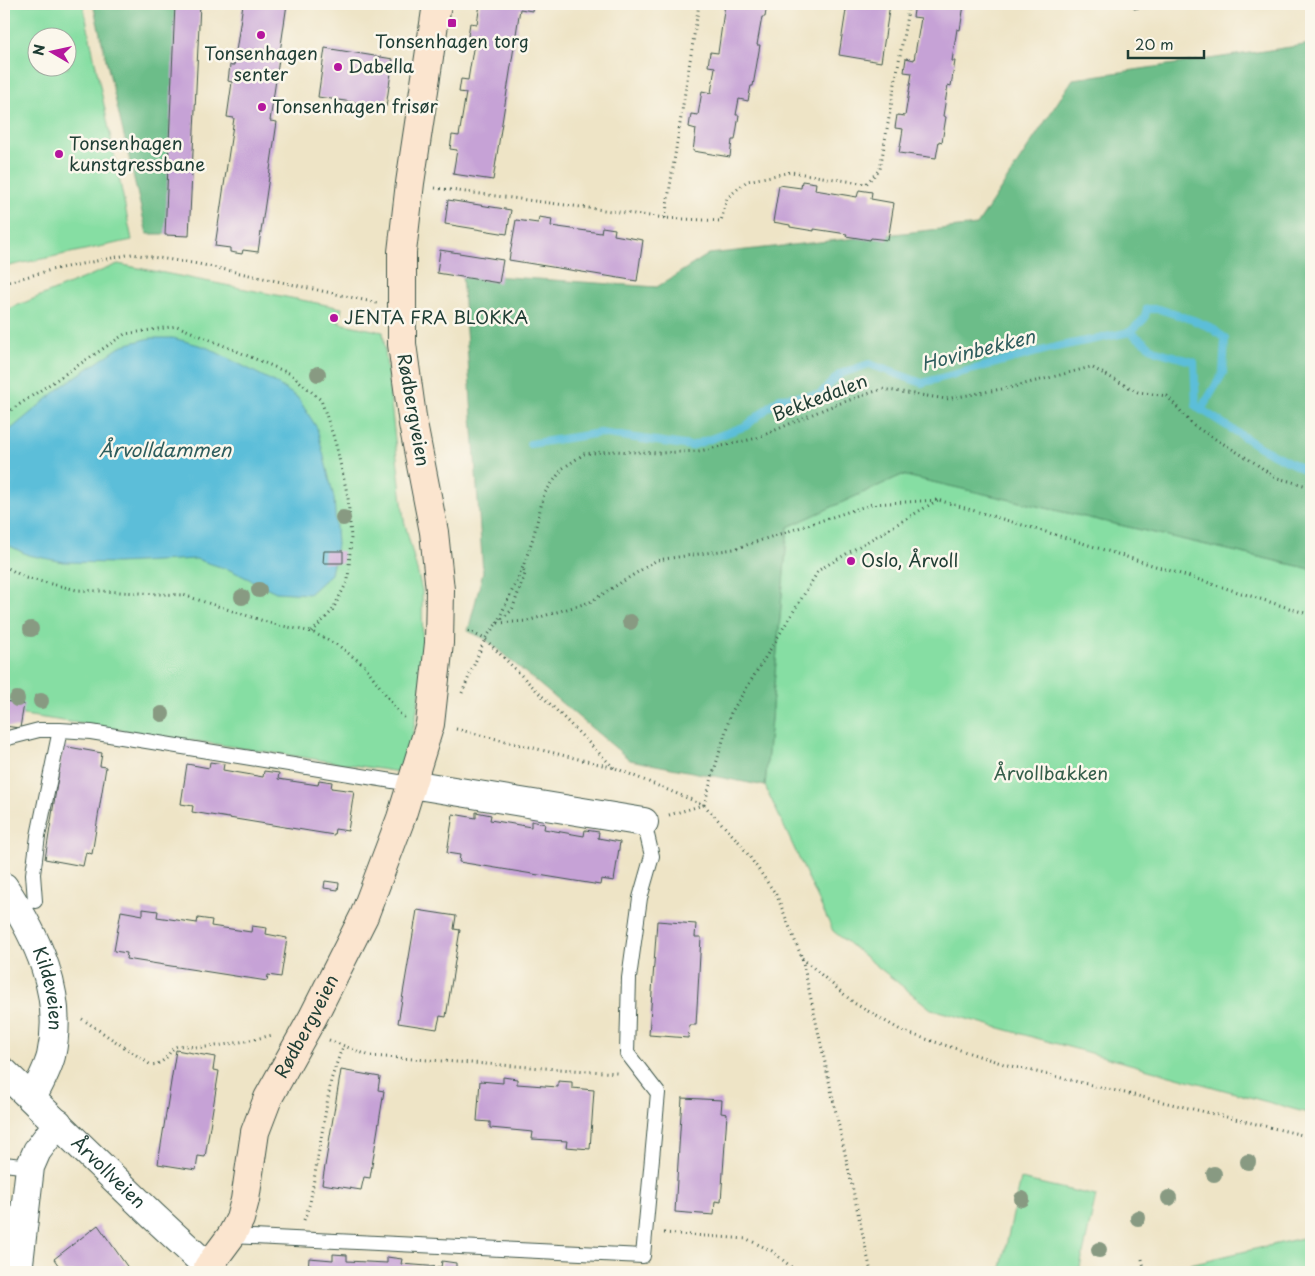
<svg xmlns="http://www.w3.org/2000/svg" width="1315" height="1276" viewBox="0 0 1315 1276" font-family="'Playpen Sans',sans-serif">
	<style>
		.green { fill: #86dea3; stroke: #528e6c; fill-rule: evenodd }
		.forest { fill: #6cbd89; stroke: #467d5e }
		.water { fill: #5bbed9; stroke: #3d7e86 }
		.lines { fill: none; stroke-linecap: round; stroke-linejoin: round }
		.stream { stroke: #5bbed9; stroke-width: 8 }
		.building { fill: #c6a2d6 }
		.lane-casing { stroke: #3e564a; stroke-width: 16 }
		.street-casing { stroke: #3e564a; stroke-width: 30 }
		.secondary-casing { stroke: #3e564a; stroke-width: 30 }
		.path { stroke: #3e564a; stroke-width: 3; stroke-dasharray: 1 4; stroke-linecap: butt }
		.lane { stroke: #fff; stroke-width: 14 }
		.street { stroke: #fff; stroke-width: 28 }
		.secondary { stroke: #fbe5cf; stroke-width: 28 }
		.tree { fill: #889a82 }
		.poi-dot { fill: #b5179e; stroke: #fbf7ec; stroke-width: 2 }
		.labels { text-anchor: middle; stroke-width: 5; stroke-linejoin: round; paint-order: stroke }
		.poi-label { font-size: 18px; fill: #1f3d34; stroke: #fbf7ec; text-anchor: start }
		.street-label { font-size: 18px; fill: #1f3d34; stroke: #fbf7ec }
		.park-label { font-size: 18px; fill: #345d4a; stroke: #fbf7ec }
		.water-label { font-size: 19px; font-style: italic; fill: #2e5d5d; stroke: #fbf7ec }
	</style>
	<rect width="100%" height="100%" fill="#fbf7ec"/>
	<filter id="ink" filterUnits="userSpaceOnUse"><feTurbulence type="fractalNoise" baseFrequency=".02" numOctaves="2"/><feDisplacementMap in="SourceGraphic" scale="10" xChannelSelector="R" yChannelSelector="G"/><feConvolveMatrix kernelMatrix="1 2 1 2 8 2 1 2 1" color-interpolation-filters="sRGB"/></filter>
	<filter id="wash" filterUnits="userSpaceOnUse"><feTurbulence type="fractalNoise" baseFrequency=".0096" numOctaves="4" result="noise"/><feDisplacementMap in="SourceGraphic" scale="20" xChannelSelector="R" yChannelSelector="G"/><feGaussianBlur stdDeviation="1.12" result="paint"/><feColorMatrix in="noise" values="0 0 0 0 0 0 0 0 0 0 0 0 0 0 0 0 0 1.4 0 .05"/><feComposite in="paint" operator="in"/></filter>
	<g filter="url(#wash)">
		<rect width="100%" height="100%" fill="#eee4c6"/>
		<path class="green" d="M4,4H83L132,240L4,267ZM38,38H68V68H38Z
			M118,264L342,308L339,323L383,332L404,520L422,590L423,675L406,773L4,712V311Z
			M902,475L1311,569V1114L931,1009L833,931L765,786L788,527Z
			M1021,1179L1096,1196L1079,1272H1000Z
			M1311,1236V1272H1156Z"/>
		<path class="forest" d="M93,4H182L168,234H147Z
			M1311,44V569L902,475L788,527L765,786L630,760L485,639L468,631L483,572L462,274L657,287L709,254L977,225L1073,79Z"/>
		<path class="water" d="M151,338H173L206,347L276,383L298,398L317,428L334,498L337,545L331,574L309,594L276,592L230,570L196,559L117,563L64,562L28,555L6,544L4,541V435L65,384L123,345Z"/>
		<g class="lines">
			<path class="stream" d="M1130,332L1144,319L1147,309H1159L1193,320L1212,328L1225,339L1223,373L1201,410
				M530,444L600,433L691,446L746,426L780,398L819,395L840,374L869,364L922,383L1056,347L1130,332L1156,351L1194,362L1196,406L1261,448L1311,473"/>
		</g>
		<g id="blocks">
			<path class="building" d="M175,4H200L189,236L165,235Z
				M243,4H287L270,121L277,122L258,252L243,250L242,254L230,252V248L215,246L234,118L227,117L232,82L228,81L230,65H234Z
				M480,4H533L532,11L520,9L493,180L453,174L457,150L450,149L452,135L459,136L466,93L459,92L461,79L468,80L475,37L468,36L470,23L477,24Z
				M725,4H767L765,17H762L757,45H760L753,86H751L748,101L739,99L736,115H739L735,140H732L730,157L693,151L696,129L689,127L691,114L698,115L702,91L711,93L715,67L708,66L710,52L718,53Z
				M847,4H890L881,62L839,55Z
				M915,4L964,5L960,30L957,29L952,61H955L951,86L948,85L943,116L946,117L942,142L939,141L936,158L899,153L903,129L895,128L897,115L905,116L912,73L904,72L906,58L914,60L921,18L913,17Z
				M1133,4H1155L1156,5L1134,9Z
				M325,48L393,59L386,107L318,97Z
				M802,181L816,183L815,190L857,197L859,190L872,192L871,199L894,203L888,240L871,238L870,240L846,236L847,234L814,229V231L790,227V225L773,222L779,185L801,188Z
				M448,200L511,210L507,234L445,224Z
				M539,217L552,219L551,226L601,233L602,227L615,229L614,235L643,240L637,281L509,260L516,220L538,223Z
				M440,250L503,260L499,283L437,273Z
				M324,551H343V563H323Z
				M4,701L24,704L20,728L4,726Z
				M63,746L102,753L100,766L106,767L92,854L86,852L83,866L45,859Z
				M210,762L224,764L223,770L263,777L264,771L279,773L278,779L318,785L319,780L332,782L331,788L354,791L348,831L335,829L334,835L192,812L193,806L181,804L187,764L209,768Z
				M476,812L491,815L490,820L531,827V821L545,824L544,829L584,836L585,830L599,832L598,838L620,842L614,881L601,879L600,885L459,862L460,855L447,853L453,814L476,818Z
				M325,881L339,883L338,890L324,888Z
				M143,909L158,911L157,917L197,923L198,918L212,920L211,926L251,932L252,926L267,928L266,934L287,938L281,977L268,975L267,981L126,959L127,953L114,951L121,911L143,915Z
				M417,910L456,916L454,929L460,930L446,1017L440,1016L437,1029L398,1023Z
				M657,921L696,924L695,937H701L696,1025H689L688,1038L649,1035Z
				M176,1050L215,1057L213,1070L219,1071L205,1157L198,1156L196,1170L158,1164Z
				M341,1070L380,1077L378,1090L384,1091L370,1178L364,1177L361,1190L322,1184Z
				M503,1077L517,1079V1084L558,1087V1081L572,1082V1088L594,1090L590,1149L566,1147L567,1141L532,1139L533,1132L490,1128V1122L477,1121L480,1081L503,1083Z
				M682,1098L722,1100L721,1113L727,1114L721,1202L715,1201L714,1215L675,1212Z
				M98,1225L131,1272H63L54,1259Z
				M333,1254L347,1255V1261L387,1263V1257L402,1259L401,1264L441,1267L442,1261L456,1263V1268L478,1270V1272H308L309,1258L333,1260Z"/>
		</g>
	</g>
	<g filter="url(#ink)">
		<use href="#blocks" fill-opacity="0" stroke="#3e564a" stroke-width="1"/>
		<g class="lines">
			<defs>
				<path id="lane" d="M4,739L39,730H60
					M35,901L33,874L38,836L60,730L91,732L411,784
					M4,1164L30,1167
					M231,1236L643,1256L658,1093L627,1053L629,978L640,898L652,856L644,822"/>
				<g id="street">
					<path d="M411,784L644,822"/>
					<path id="s1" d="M4,887C37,937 65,994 51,1056C47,1071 39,1085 32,1098"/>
					<path id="s2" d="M4,1072L152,1215L208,1267"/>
					<path d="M18,1272L30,1167L37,1151L58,1123"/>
				</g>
				<g id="secondary">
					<path id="s3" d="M213,1272L208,1267L231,1236L240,1219L245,1200L255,1132L268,1098L313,1017L364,916L401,818L430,724L439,643L440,590L434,532L413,424L402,344V252L410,183L437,4"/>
				</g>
			</defs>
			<use href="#lane" class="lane-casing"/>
			<use href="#street" class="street-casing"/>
			<use href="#secondary" class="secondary-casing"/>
			<path class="path" d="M435,188L665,218L721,221L727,198L747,181L791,172L866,184L880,169L909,4
				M665,218L699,4
				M4,283L51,270L132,254L199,264L377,303
				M4,417L11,410L125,334L177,326L291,374L321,400L335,441L348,497L351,538L348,580L332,611L312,632
				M4,566L26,578L77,590L183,595L273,624L312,632L339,646L365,666L399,713L405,718
				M497,623L523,567L533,538L544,494L563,468L584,454L611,451L661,453L700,451L757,438L829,407L882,389L946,399L1013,387L1091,367L1138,392L1167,396L1194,426L1255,463L1274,477L1311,487
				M498,623L527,621L590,602L657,560L734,549L872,504L938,500L1063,537L1311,615
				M468,631L485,639L614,768
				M462,693L485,639L497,623L512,610L525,574L523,567
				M456,729L615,768L704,805L740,843L777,896L802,958L871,1272
				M704,805L731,713L819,570L938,500
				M669,815L703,805
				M802,958L854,1003L904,1032L1007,1065L1311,1137
				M82,1019L151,1065C170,1063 168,1048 178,1046C187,1045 197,1048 206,1047C229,1045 250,1040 273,1035
				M329,1040L370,1056L617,1073
				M304,1220L310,1203L331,1080L343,1045
				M664,1233L747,1239L772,1251L797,1272
				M1142,1259L1145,1272"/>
			<use href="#lane" class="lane"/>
			<use href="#street" class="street"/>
			<use href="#secondary" class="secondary"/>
		</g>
		<g class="tree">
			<circle cx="318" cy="374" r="8"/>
			<circle cx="343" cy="518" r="8"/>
			<circle cx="259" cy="590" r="8"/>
			<circle cx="242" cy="597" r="8"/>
			<circle cx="630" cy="622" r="8"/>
			<circle cx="31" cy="629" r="8"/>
			<circle cx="17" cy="699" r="8"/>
			<circle cx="41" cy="701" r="8"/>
			<circle cx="162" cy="714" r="8"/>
			<circle cx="1248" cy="1162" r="8"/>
			<circle cx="1214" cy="1174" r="8"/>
			<circle cx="1169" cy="1198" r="8"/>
			<circle cx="1022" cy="1199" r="8"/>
			<circle cx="1138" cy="1218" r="8"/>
			<circle cx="1099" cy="1250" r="8"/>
		</g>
	</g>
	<g class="poi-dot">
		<rect x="447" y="18" width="10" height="10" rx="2.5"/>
		<circle cx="261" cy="35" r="5"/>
		<circle cx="338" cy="67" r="5"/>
		<circle cx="262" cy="107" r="5"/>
		<circle cx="59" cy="154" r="5"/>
		<circle cx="334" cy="318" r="5"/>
		<circle cx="851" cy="561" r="5"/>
	</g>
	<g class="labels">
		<g class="poi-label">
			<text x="452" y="48" text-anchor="middle">Tonsenhagen torg</text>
			<text x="261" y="60" text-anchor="middle">Tonsenhagen<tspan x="261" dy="21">senter</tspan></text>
			<text x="348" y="73">Dabella</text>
			<text x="272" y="113">Tonsenhagen frisør</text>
			<text x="69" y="150">Tonsenhagen<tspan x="69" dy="21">kunstgressbane</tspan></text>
			<text x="344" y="324">JENTA FRA BLOKKA</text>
			<text x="861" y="567">Oslo, Årvoll</text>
		</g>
		<g class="street-label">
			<text transform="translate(820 398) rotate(-21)" y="6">Bekkedalen</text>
			<text transform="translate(413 410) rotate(80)" y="6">Rødbergveien</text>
			<text dy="6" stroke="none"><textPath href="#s1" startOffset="112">Kildeveien</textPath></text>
			<text dy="6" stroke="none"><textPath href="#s3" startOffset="271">Rødbergveien</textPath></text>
			<text dy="6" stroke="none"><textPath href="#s2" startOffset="145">Årvollveien</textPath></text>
		</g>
		<g class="park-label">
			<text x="1051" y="780">Årvollbakken</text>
		</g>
		<g class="water-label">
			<text transform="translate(978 350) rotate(-14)" y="7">Hovinbekken</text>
			<text x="165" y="457">Årvolldammen</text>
		</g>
	</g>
	<rect width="1315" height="1276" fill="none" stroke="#fbf7ec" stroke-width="20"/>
	<g transform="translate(52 52) rotate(279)"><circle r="24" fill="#fbf7ec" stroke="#a3ada2"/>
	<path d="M0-4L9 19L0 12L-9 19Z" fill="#b5179e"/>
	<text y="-8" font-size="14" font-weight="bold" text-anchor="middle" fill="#1f3d34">N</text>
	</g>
	<path d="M1128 50v8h76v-8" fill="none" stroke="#1f3d34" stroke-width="2.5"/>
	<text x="1135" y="50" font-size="15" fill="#1f3d34" stroke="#fbf7ec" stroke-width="4" paint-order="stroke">20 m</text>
</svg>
